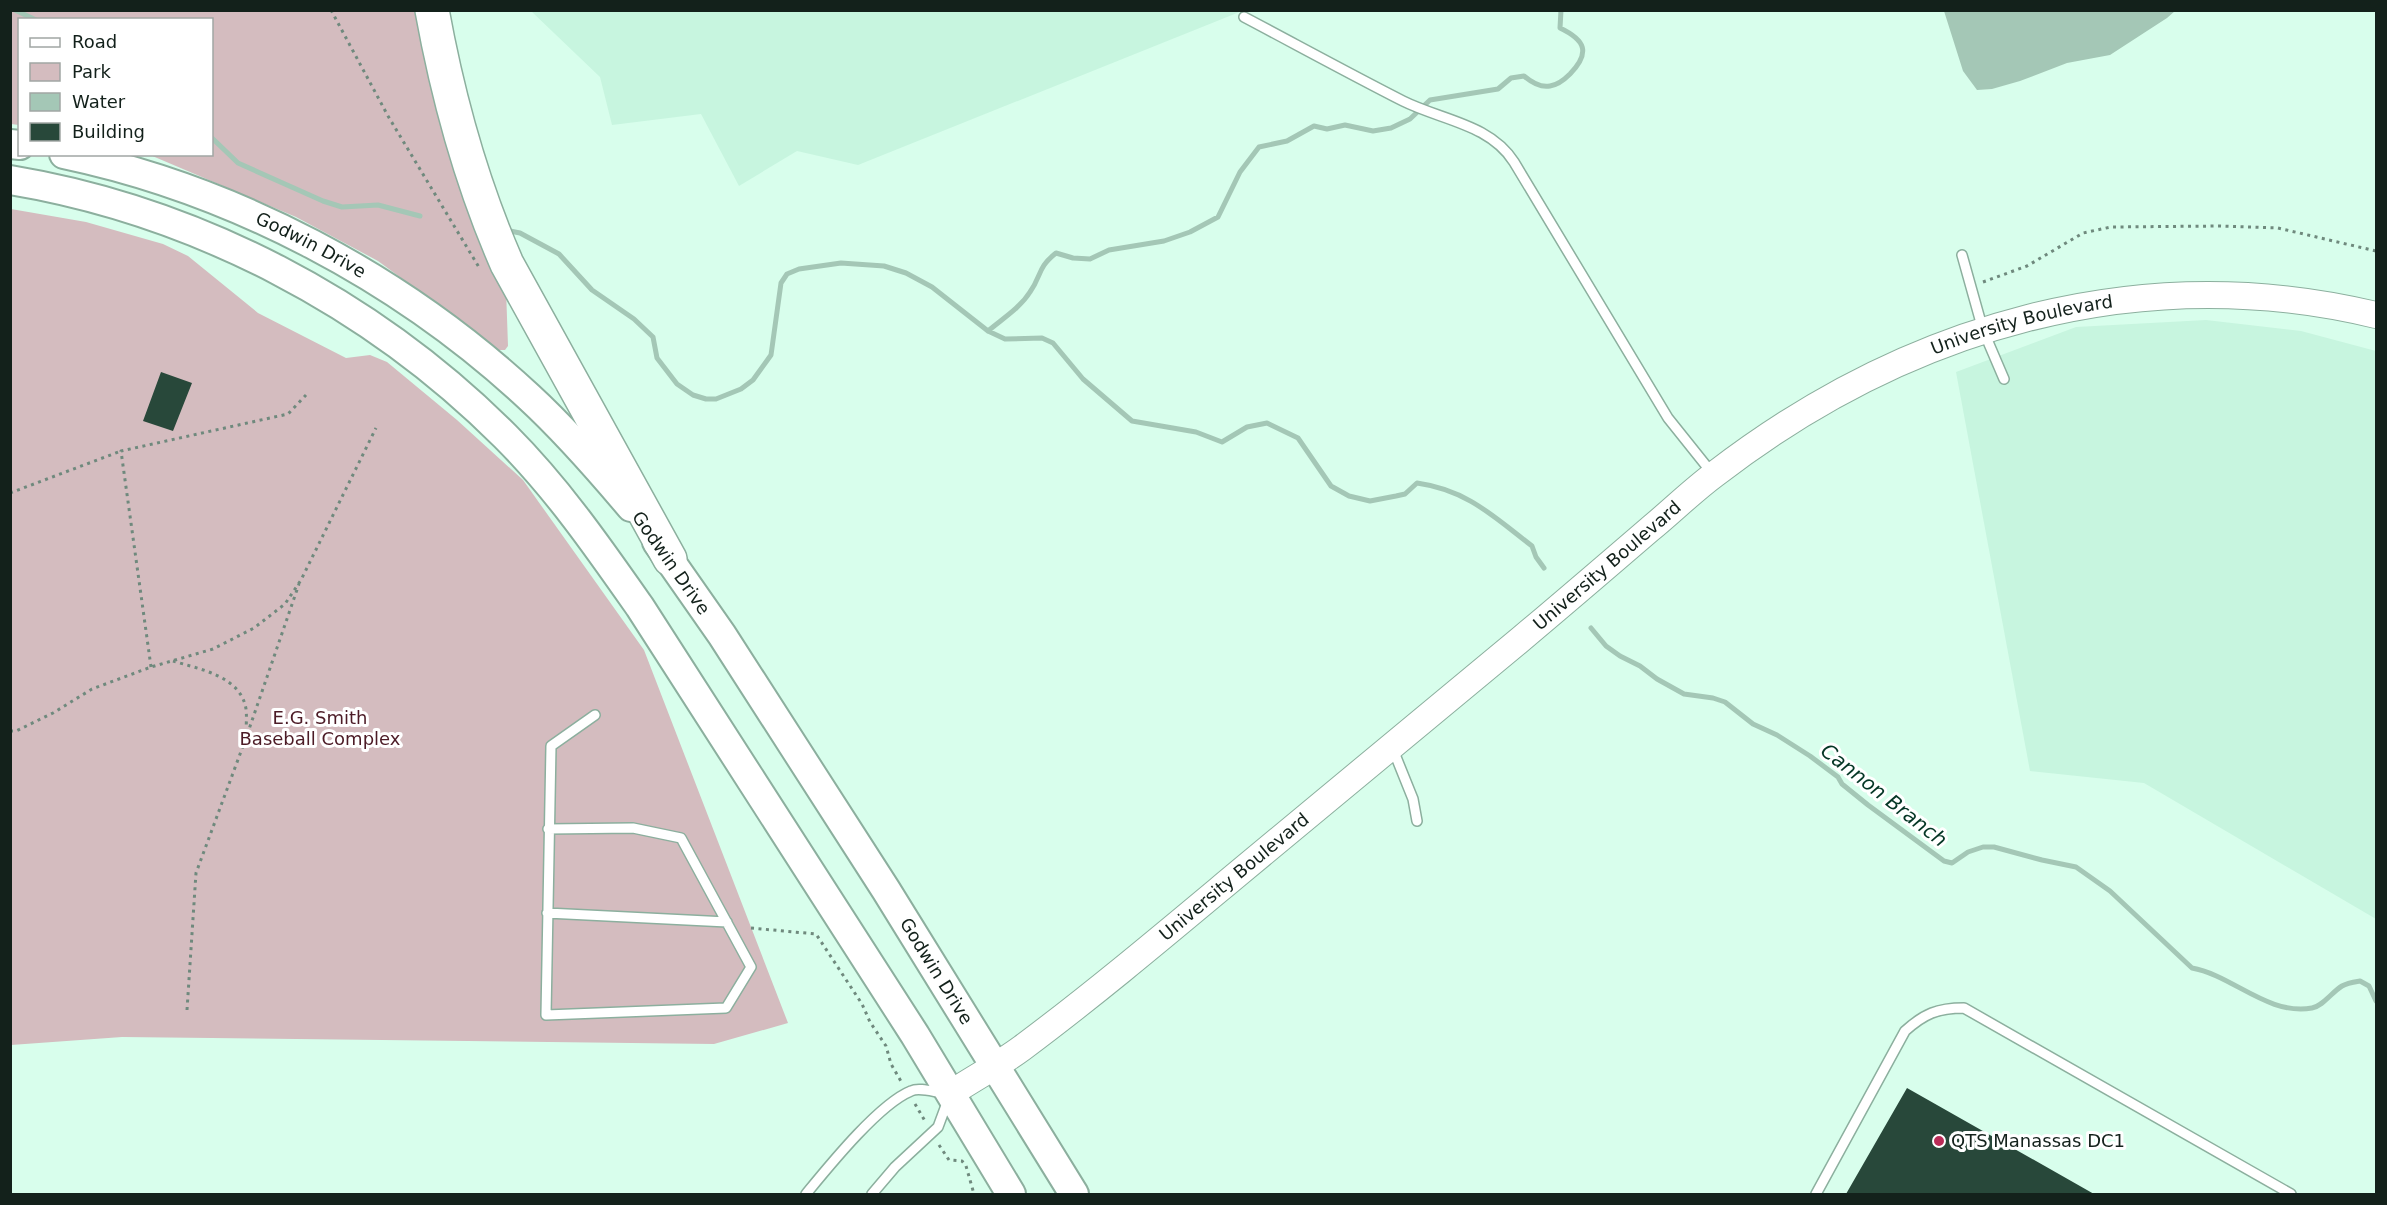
<svg xmlns="http://www.w3.org/2000/svg" width="2387" height="1205" viewBox="0 0 2387 1205" font-family="'DejaVu Sans',sans-serif">
	<style>
		.built { fill: #c7f5df }
		.green { fill: #d4bcbf }
		.water { fill: #a4c7b6 }
		.lines { fill: none; stroke-linecap: round; stroke-linejoin: round }
		.stream { stroke: #a4c7b6; stroke-width: 5 }
		.building { fill: #28483a }
		.lane-casing { stroke: #8caf9e; stroke-width: 12 }
		.secondary-casing { stroke: #8caf9e; stroke-width: 28 }
		.primary-casing { stroke: #8caf9e; stroke-width: 32 }
		.highway-casing { stroke: #8caf9e; stroke-width: 36 }
		.path { stroke: #6f897d; stroke-width: 3; stroke-dasharray: 3 4.5; stroke-linecap: butt }
		.lane { stroke: #fff; stroke-width: 9 }
		.secondary { stroke: #fff; stroke-width: 26 }
		.primary { stroke: #fff; stroke-width: 28 }
		.highway { stroke: #fff; stroke-width: 33 }
		.poi-dot { fill: #ba2b57; stroke: #fff; stroke-width: 2 }
		.labels { text-anchor: middle; stroke-width: 6; stroke-linejoin: round; paint-order: stroke }
		.street-label { font-size: 18px; fill: #13211b; stroke: #fff }
		.park-label { font-size: 18px; fill: #4c1b26; stroke: #fff }
		.poi-label { font-size: 18px; fill: #13211b; stroke: #fff; text-anchor: start }
		.water-label { font-size: 20px; font-style: italic; fill: #043625; stroke: #fff }
	</style>
	<rect width="100%" height="100%" fill="#d8feec"/>
	<path class="built" d="M531,11H1242L858,165L797,151L739,186L701,114L612,125L600,77Z
		M2206,320L2301,331L2376,351V919L2144,783L2030,771L1956,372L2076,327Z"/>
	<path class="green" d="M10,11H420L506,289L508,346L505,350H499L378,261L296,217L150,155L212,154V20H20L19,125L11,124Z
		M11,209L86,222L163,244L188,256L258,313L346,358L370,355L387,362L457,420L523,480L644,650L788,1023L714,1044L122,1037L11,1045Z"/>
	<path class="water" d="M1944,11V10L2175,11L2167,18L2110,55L2067,63L2020,81L1992,89L1977,90L1963,71Z"/>
	<g class="lines">
		<path class="stream" d="M15,10L36,20
			M212,138L238,163L323,201L342,207L378,205L420,216
			M510,231L520,233L559,254L592,290L634,319L653,337L657,358L677,384L693,395L706,399H716L741,389L753,380L771,355L781,283L787,274L799,269L841,263L884,266L906,273L932,287L988,331L1005,339L1042,338L1053,343L1083,379L1132,421L1196,432L1222,442L1247,427L1267,423L1298,438L1331,486L1349,496L1370,501L1396,496L1405,494L1417,483C1467,490 1493,516 1532,546L1536,557L1544,568
			M988,331C1002,319 1020,308 1030,292C1042,275 1037,268 1056,253L1073,258L1090,259L1109,250L1164,241L1190,232L1218,217L1240,172L1259,147L1287,141L1314,126L1327,129L1345,125L1373,131L1391,128L1410,119L1430,100L1498,89L1511,78L1524,76C1531,82 1540,88 1550,86C1557,85 1565,79 1570,74C1591,52 1585,40 1560,28L1561,10
			M1591,628L1606,646L1620,656L1640,666L1657,679L1684,694L1713,698L1725,702L1753,724L1777,735L1810,756L1838,777L1842,784L1868,805L1944,861L1952,863L1968,852L1983,847H1994L2042,860L2076,867L2110,891L2192,968C2232,975 2268,1016 2312,1008C2323,1006 2332,992 2342,986C2347,983 2354,982 2360,981L2369,986L2376,1001"/>
	</g>
	<path class="building" d="M161,372L192,383L173,431L143,421Z
		M1907,1088L2094,1194H1846Z"/>
	<g class="lines">
		<defs>
			<path id="lane" d="M1244,17C1297,45 1350,74 1403,101C1441,120 1490,124 1514,162L1668,418L1712,473
				M1962,255L1983,330L2004,379
				M1392,747L1413,799L1417,821
				M548,829L633,828L681,838L751,967L726,1008L546,1015L551,746L595,715
				M547,913L727,922
				M806,1194C829,1166 879,1104 911,1091C919,1087 934,1092 943,1093
				M872,1194L895,1167L938,1127L948,1100
				M1816,1194L1905,1031C1924,1014 1937,1008 1964,1008L2291,1194"/>
			<g id="secondary">
				<path id="s1" d="M950,1094C974,1078 999,1065 1022,1048C1097,992 1168,932 1240,872C1334,794 1427,717 1521,639C1564,603 1607,566 1650,529C1672,511 1692,491 1715,474C1906,327 2138,258 2376,315"/>
			</g>
			<g id="primary">
				<path d="M10,144L20,145"/>
				<path id="s2" d="M64,154C235,190 401,278 529,397C566,431 599,469 631,507"/>
				<path d="M10,180C196,211 372,303 505,436C557,488 598,547 640,607L915,1035L1011,1194"/>
				<path id="s3" d="M657,542L722,635L886,890L1074,1194"/>
			</g>
			<path id="highway" d="M432,10C448,98 471,182 507,264L670,559"/>
		</defs>
		<use href="#lane" class="lane-casing"/>
		<use href="#secondary" class="secondary-casing"/>
		<use href="#primary" class="primary-casing"/>
		<use href="#highway" class="highway-casing"/>
		<path class="path" d="M331,10L388,116L480,269
			M1983,282L2027,266L2083,233L2111,227L2221,226L2278,228L2376,251
			M10,493L121,451
			M173,661C199,669 241,676 246,709C247,717 246,726 246,733
			M151,667L121,451L288,414L306,395
			M10,731H16L53,713L92,689L151,667L213,649L254,628L285,604L301,580L376,428
			M751,928L816,934L862,1004L870,1022L886,1046L891,1064L902,1083
			M187,1010L196,873L246,738L299,584
			M915,1104L925,1121
			M939,1145L949,1160L962,1161L966,1166L974,1194"/>
		<use href="#lane" class="lane"/>
		<use href="#secondary" class="secondary"/>
		<use href="#primary" class="primary"/>
		<use href="#highway" class="highway"/>
	</g>
	<circle class="poi-dot" cx="1939" cy="1141" r="6"/>
	<g class="labels">
		<g class="street-label">
			<text dy="6" stroke="none"><textPath href="#s2" startOffset="264">Godwin Drive</textPath></text>
			<text dy="6" stroke="none"><textPath href="#s1" startOffset="1330">University Boulevard</textPath></text>
			<text transform="translate(671 563) rotate(55)" y="6">Godwin Drive</text>
			<text dy="6" stroke="none"><textPath href="#s1" startOffset="844">University Boulevard</textPath></text>
			<text dy="6" stroke="none"><textPath href="#s1" startOffset="358">University Boulevard</textPath></text>
			<text dy="6" stroke="none"><textPath href="#s3" startOffset="512">Godwin Drive</textPath></text>
		</g>
		<g class="park-label">
			<text x="320" y="724">E.G. Smith<tspan x="320" dy="21">Baseball Complex</tspan></text>
		</g>
		<g class="poi-label">
			<text x="1951" y="1147">QTS Manassas DC1</text>
		</g>
		<g class="water-label">
			<text transform="translate(1884 795) rotate(38)" y="7">Cannon Branch</text>
		</g>
	</g>
	<rect width="2387" height="1205" fill="none" stroke="#13211b" stroke-width="24"/>
	<rect x="18" y="18" width="195" height="138" fill="#ffffff" stroke="#a1a6a4" stroke-width="1.5"/>
	<rect x="30" y="38" width="30" height="9" fill="#ffffff" stroke="#a1a6a4" stroke-width="1.5"/>
	<text x="72" y="48" font-size="18" fill="#13211b">Road</text>
	<rect x="30" y="63" width="30" height="18" fill="#d4bcbf" stroke="#a1a6a4" stroke-width="1.5"/>
	<text x="72" y="78" font-size="18" fill="#13211b">Park</text>
	<rect x="30" y="93" width="30" height="18" fill="#a4c7b6" stroke="#a1a6a4" stroke-width="1.5"/>
	<text x="72" y="108" font-size="18" fill="#13211b">Water</text>
	<rect x="30" y="123" width="30" height="18" fill="#28483a" stroke="#a1a6a4" stroke-width="1.5"/>
	<text x="72" y="138" font-size="18" fill="#13211b">Building</text>
</svg>
